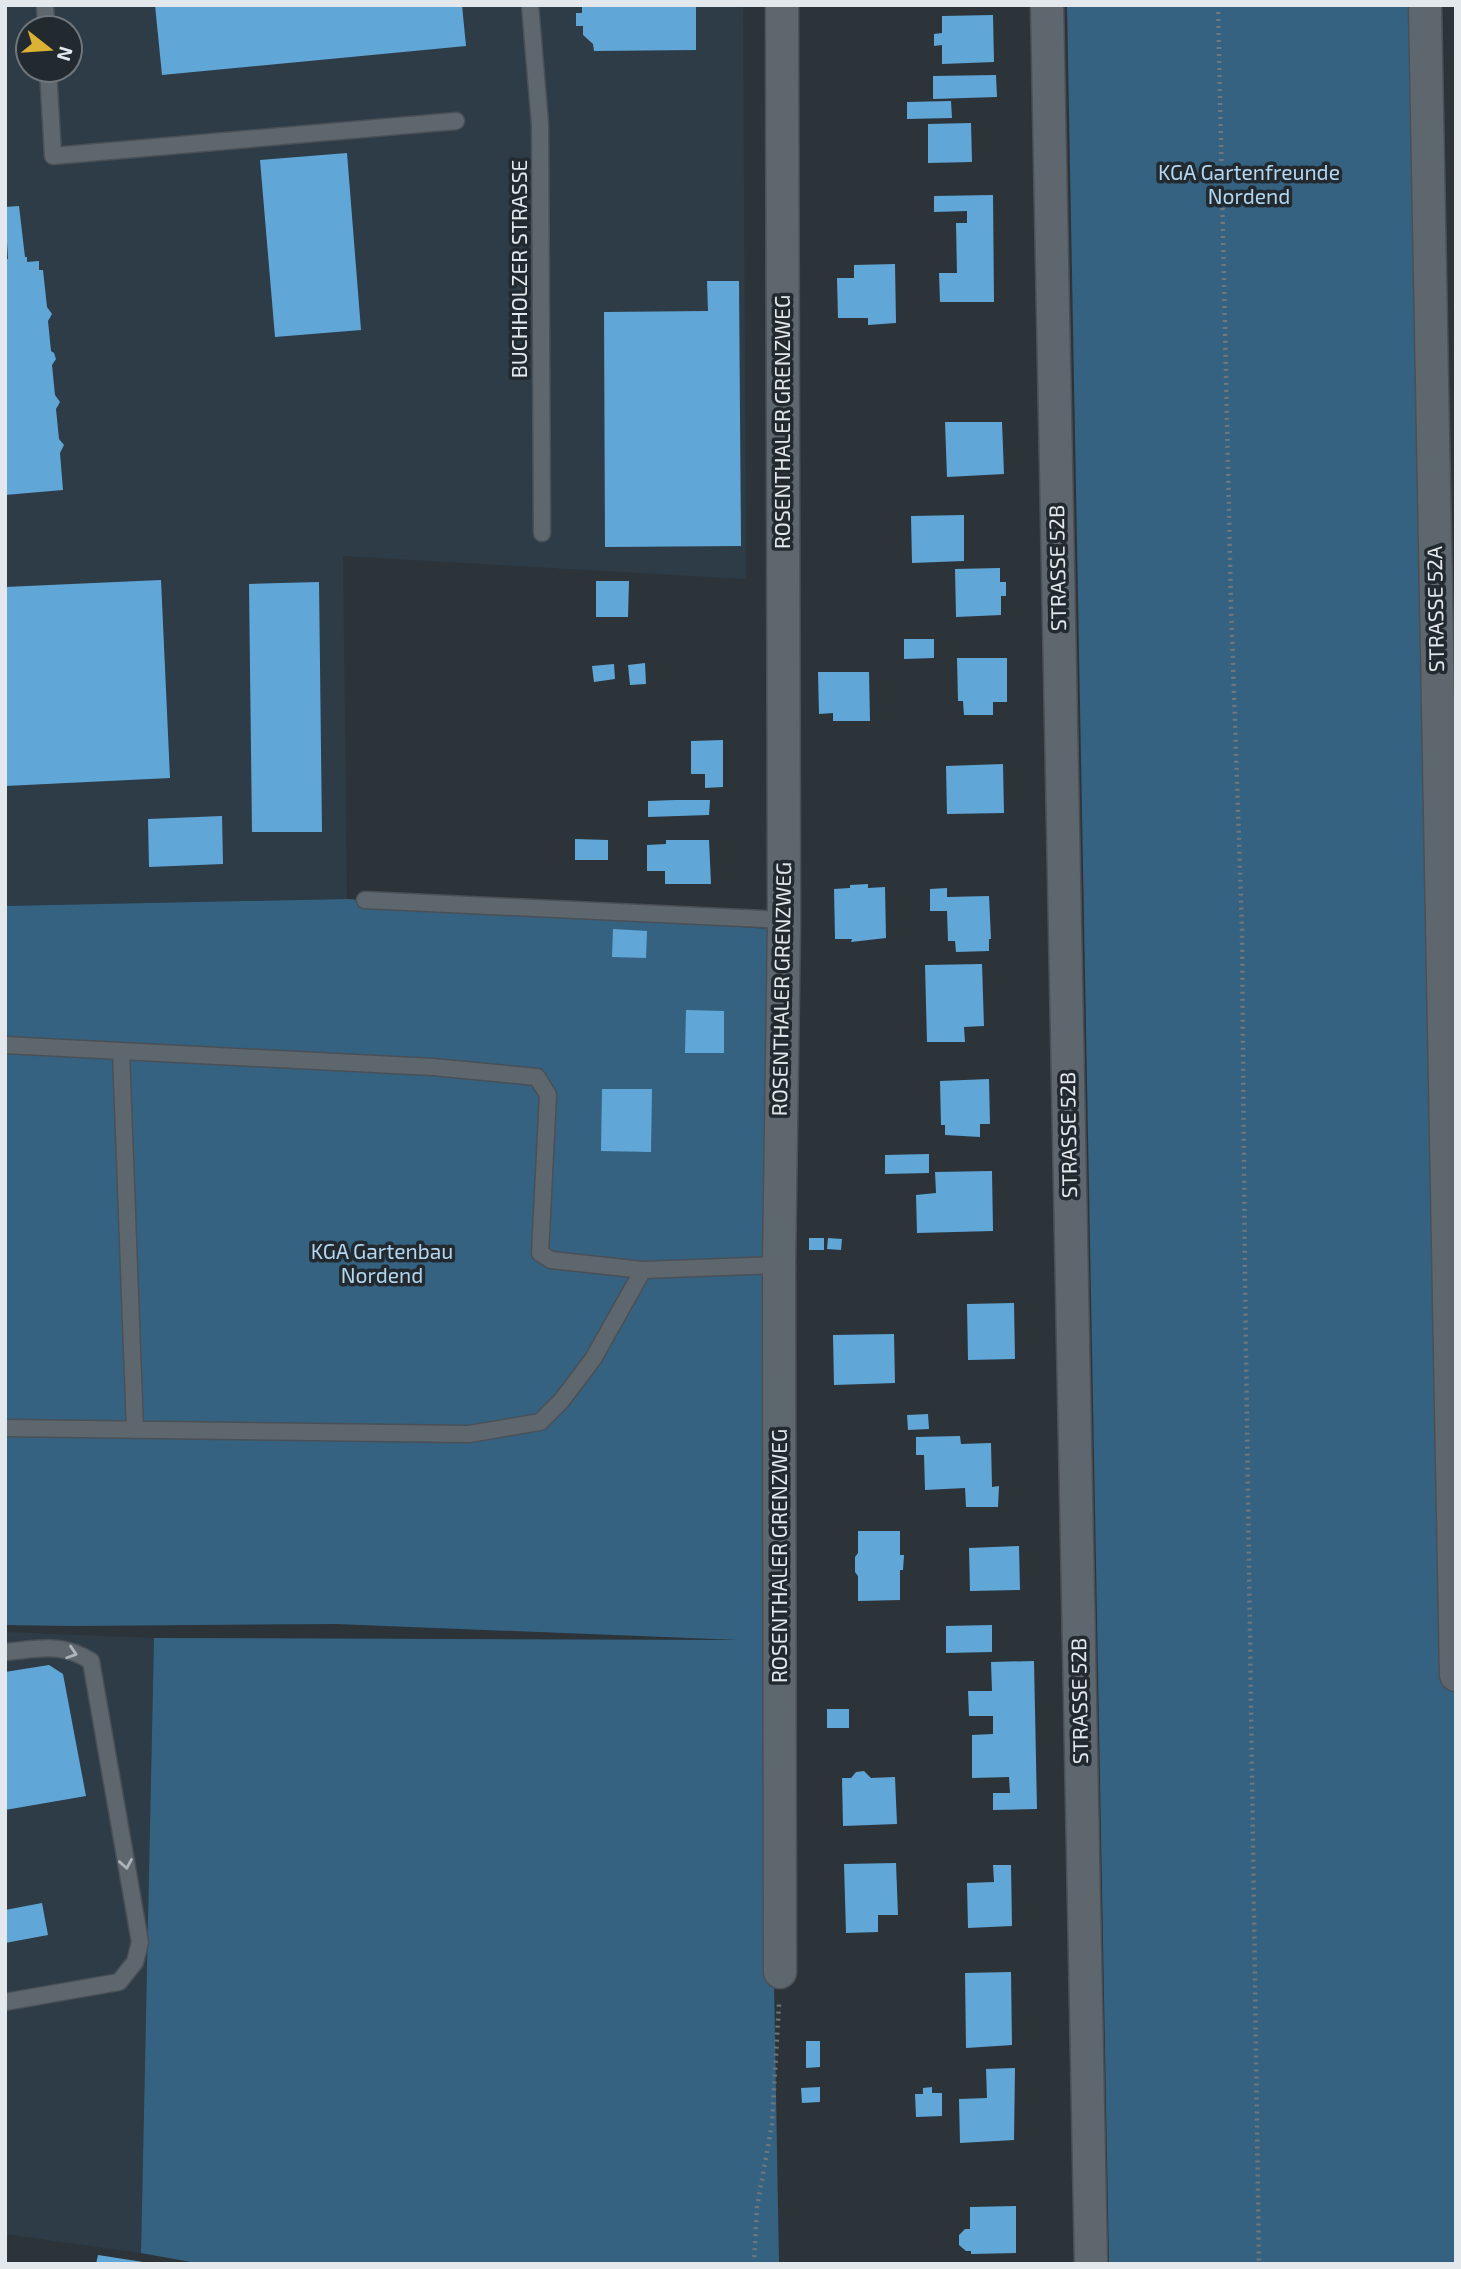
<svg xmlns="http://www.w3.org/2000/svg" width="1461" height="2269" viewBox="0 0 1461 2269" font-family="'Exo 2',sans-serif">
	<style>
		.built { fill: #2e3c47; fill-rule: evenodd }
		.green { fill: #356281 }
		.building { fill: #60a7d8 }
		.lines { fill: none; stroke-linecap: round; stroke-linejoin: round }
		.service-casing { stroke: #4a5056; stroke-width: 19 }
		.minor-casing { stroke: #4a5056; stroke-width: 35 }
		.path { stroke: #71787d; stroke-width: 4.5; stroke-dasharray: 2 5; stroke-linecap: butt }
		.service { stroke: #5e676e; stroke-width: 16 }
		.minor { stroke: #5e676e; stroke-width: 32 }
		.oneway { stroke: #adb4ba }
		.labels { text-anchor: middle; stroke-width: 7; stroke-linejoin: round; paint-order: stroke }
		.park-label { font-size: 21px; fill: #b3d7f1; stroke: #222a30 }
		.street-label { font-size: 21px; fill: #e2e8ec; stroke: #222a30 }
	</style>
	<rect width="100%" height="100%" fill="#2c343a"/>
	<path class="built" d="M5,5H743L746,579L343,556L347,899L5,906ZM28,28H70V70H28Z
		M5,1632L154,1638L141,2253L5,2234Z"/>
	<path class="green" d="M1067,5H1425L1456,1675V2264H1109Z
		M347,899L771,929L768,1641L779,2264H202L141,2253L154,1638L739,1640L336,1624L73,1626L5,1625V906Z"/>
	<path class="building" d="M155,5H462L466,46L162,75Z
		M582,5H696V50L594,51L593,44L583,35V26H576V13H582Z
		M993,15L994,62L942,64V45L934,46V34L942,33V16Z
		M996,75L997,97L933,99V76Z
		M951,101L952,118L907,119V102Z
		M971,123L972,162L928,163V124Z
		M347,153L361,330L275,337L260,160Z
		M993,195L994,302H940L939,273H957L956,223H967V211L934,212V196Z
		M19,206L25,257H27V262L39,261V270H43L47,307L52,314L48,321L51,351L54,353L56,359L52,365L55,395L60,402L56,409L59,439L64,445L60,453L63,490L5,495V274L7,273L6,259H8L5,207Z
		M895,264L896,323L868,325V318H838L837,278H854V265Z
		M707,281H739L741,546L605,547L604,312L708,311Z
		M945,422H1002L1004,474L947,477Z
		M964,515V561L912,563L911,516Z
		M1000,568V582H1006V596H1001V615L956,617L955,569Z
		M161,580L170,778L5,786V587Z
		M596,581H629L628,617H596Z
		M319,582L322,832H252L249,584Z
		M904,639H934V658L904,659Z
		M957,658H1007V702H993V715H964L963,701H958Z
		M645,663L646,684L630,685L628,665Z
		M614,664L615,679L594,682L592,666Z
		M818,672H869L870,721H833V713L819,714Z
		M723,740V787L705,788V774H691V741Z
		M1003,764L1004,813L947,814L946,766Z
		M675,800H710L709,815L648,817V801Z
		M222,816L223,864L149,867L148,819Z
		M575,839L608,840V860H575Z
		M666,840H709L711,884H665V871H647V845L666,844Z
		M868,884V888L885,887L886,938L851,942L852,939H835L834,889L850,888V885Z
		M947,888V897L989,896L991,939H989V951L956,952L955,941H948L947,911H930V889Z
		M613,929L647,931L646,958L612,957Z
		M982,964L984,1026L964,1027L965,1042H927L925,965Z
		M686,1010L724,1011V1053H685Z
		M989,1079L990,1124H980V1137L945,1135V1125H941L940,1081Z
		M602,1089H652L651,1152L601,1151Z
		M929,1154V1173L885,1174V1155Z
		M992,1171L993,1231L917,1233L916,1195L936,1193L935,1172Z
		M809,1238H824V1250H809Z
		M828,1238L842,1239L841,1250L827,1249Z
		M1014,1303L1015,1359L968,1360L967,1304Z
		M894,1334L895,1383L834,1385L833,1335Z
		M928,1414L929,1429L908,1430L907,1415Z
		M960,1436L961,1444L991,1443L992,1487L999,1486L998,1507H966L965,1488L925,1490L924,1455H916V1437Z
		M858,1531H900V1555H904L903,1570H900V1600L858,1601V1576L855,1572V1557L858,1553Z
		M1019,1546L1020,1590L970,1591L969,1548Z
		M992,1625V1652L946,1653V1626Z
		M1034,1661L1037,1809L993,1810V1793H1010L1009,1777L972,1778V1735L993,1734V1716H969L968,1691H992L991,1662Z
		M49,1665L63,1674L86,1796L5,1810V1672Z
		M827,1709H849V1728H827Z
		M864,1771L871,1778L895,1777L897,1824L843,1826L842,1778H851L856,1772Z
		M896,1863L898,1915H878V1932L846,1933L844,1864Z
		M993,1865H1011L1012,1926L968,1928L967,1883L994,1882Z
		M42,1903L48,1935L5,1943V1910Z
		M1011,1972L1012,2045L966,2048L965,1973Z
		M806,2041H820V2067L806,2068Z
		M1015,2068L1014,2140L960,2143L959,2099L987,2098L986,2069Z
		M820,2087V2102L802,2103L801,2088Z
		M932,2087V2093H942V2116L916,2117L915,2094H923V2088Z
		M1016,2206V2253L971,2254V2251H966L959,2245V2235L965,2229H970V2207Z
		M98,2255L143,2262V2264H96Z"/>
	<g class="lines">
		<defs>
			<path id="service" d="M45,5L46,28
				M530,5L540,124L542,533
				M48,70L53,156L456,121
				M365,900L784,920
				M5,1045L433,1067L537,1077L548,1095L540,1253L551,1260L643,1270L779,1265
				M121,1051L135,1430
				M5,1428L469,1434L540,1422L562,1400L593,1359L643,1270
				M5,1652C40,1649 60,1642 91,1661L140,1942L135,1962L119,1982L5,2002"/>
			<path id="minor" d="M1047,5L1091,2264
				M1425,5L1456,1675
				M780,1972L779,1265L784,920L782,5"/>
		</defs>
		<use href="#service" class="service-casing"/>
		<use href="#minor" class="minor-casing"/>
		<path class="path" d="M1218,5L1231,604L1242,929L1245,1283L1259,2264
			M754,2264L757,2207L772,2124L779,2004"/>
		<use href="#service" class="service"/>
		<use href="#minor" class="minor"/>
	</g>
	<defs><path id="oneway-chevron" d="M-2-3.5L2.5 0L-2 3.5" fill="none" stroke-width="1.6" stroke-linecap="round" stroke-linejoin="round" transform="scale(1.75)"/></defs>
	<g class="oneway">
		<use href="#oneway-chevron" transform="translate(72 1653) rotate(18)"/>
		<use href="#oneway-chevron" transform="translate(126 1864) rotate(80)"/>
	</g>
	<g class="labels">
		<g class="park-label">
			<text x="1249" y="180">KGA Gartenfreunde<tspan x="1249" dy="24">Nordend</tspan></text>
			<text x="382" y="1259">KGA Gartenbau<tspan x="382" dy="24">Nordend</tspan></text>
		</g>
		<g class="street-label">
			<text transform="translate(520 269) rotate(-90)" y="7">BUCHHOLZER STRASSE</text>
			<text transform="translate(783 422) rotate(-90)" y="7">ROSENTHALER GRENZWEG</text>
			<text transform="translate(1058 568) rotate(-91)" y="7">STRASSE 52B</text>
			<text transform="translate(1436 609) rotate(-91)" y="7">STRASSE 52A</text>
			<text transform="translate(782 989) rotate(-89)" y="7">ROSENTHALER GRENZWEG</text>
			<text transform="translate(1069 1135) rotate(-91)" y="7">STRASSE 52B</text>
			<text transform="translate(780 1556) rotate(-90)" y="7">ROSENTHALER GRENZWEG</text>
			<text transform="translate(1080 1701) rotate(-91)" y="7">STRASSE 52B</text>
		</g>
	</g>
	<rect width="1461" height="2269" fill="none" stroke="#e2e8ec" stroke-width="14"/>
	<g transform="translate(49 49) rotate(107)"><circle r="33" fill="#222a30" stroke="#6f767b" stroke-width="2"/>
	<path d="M0-5L12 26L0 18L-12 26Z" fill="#dbb233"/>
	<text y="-10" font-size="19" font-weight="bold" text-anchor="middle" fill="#e2e8ec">N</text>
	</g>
</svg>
